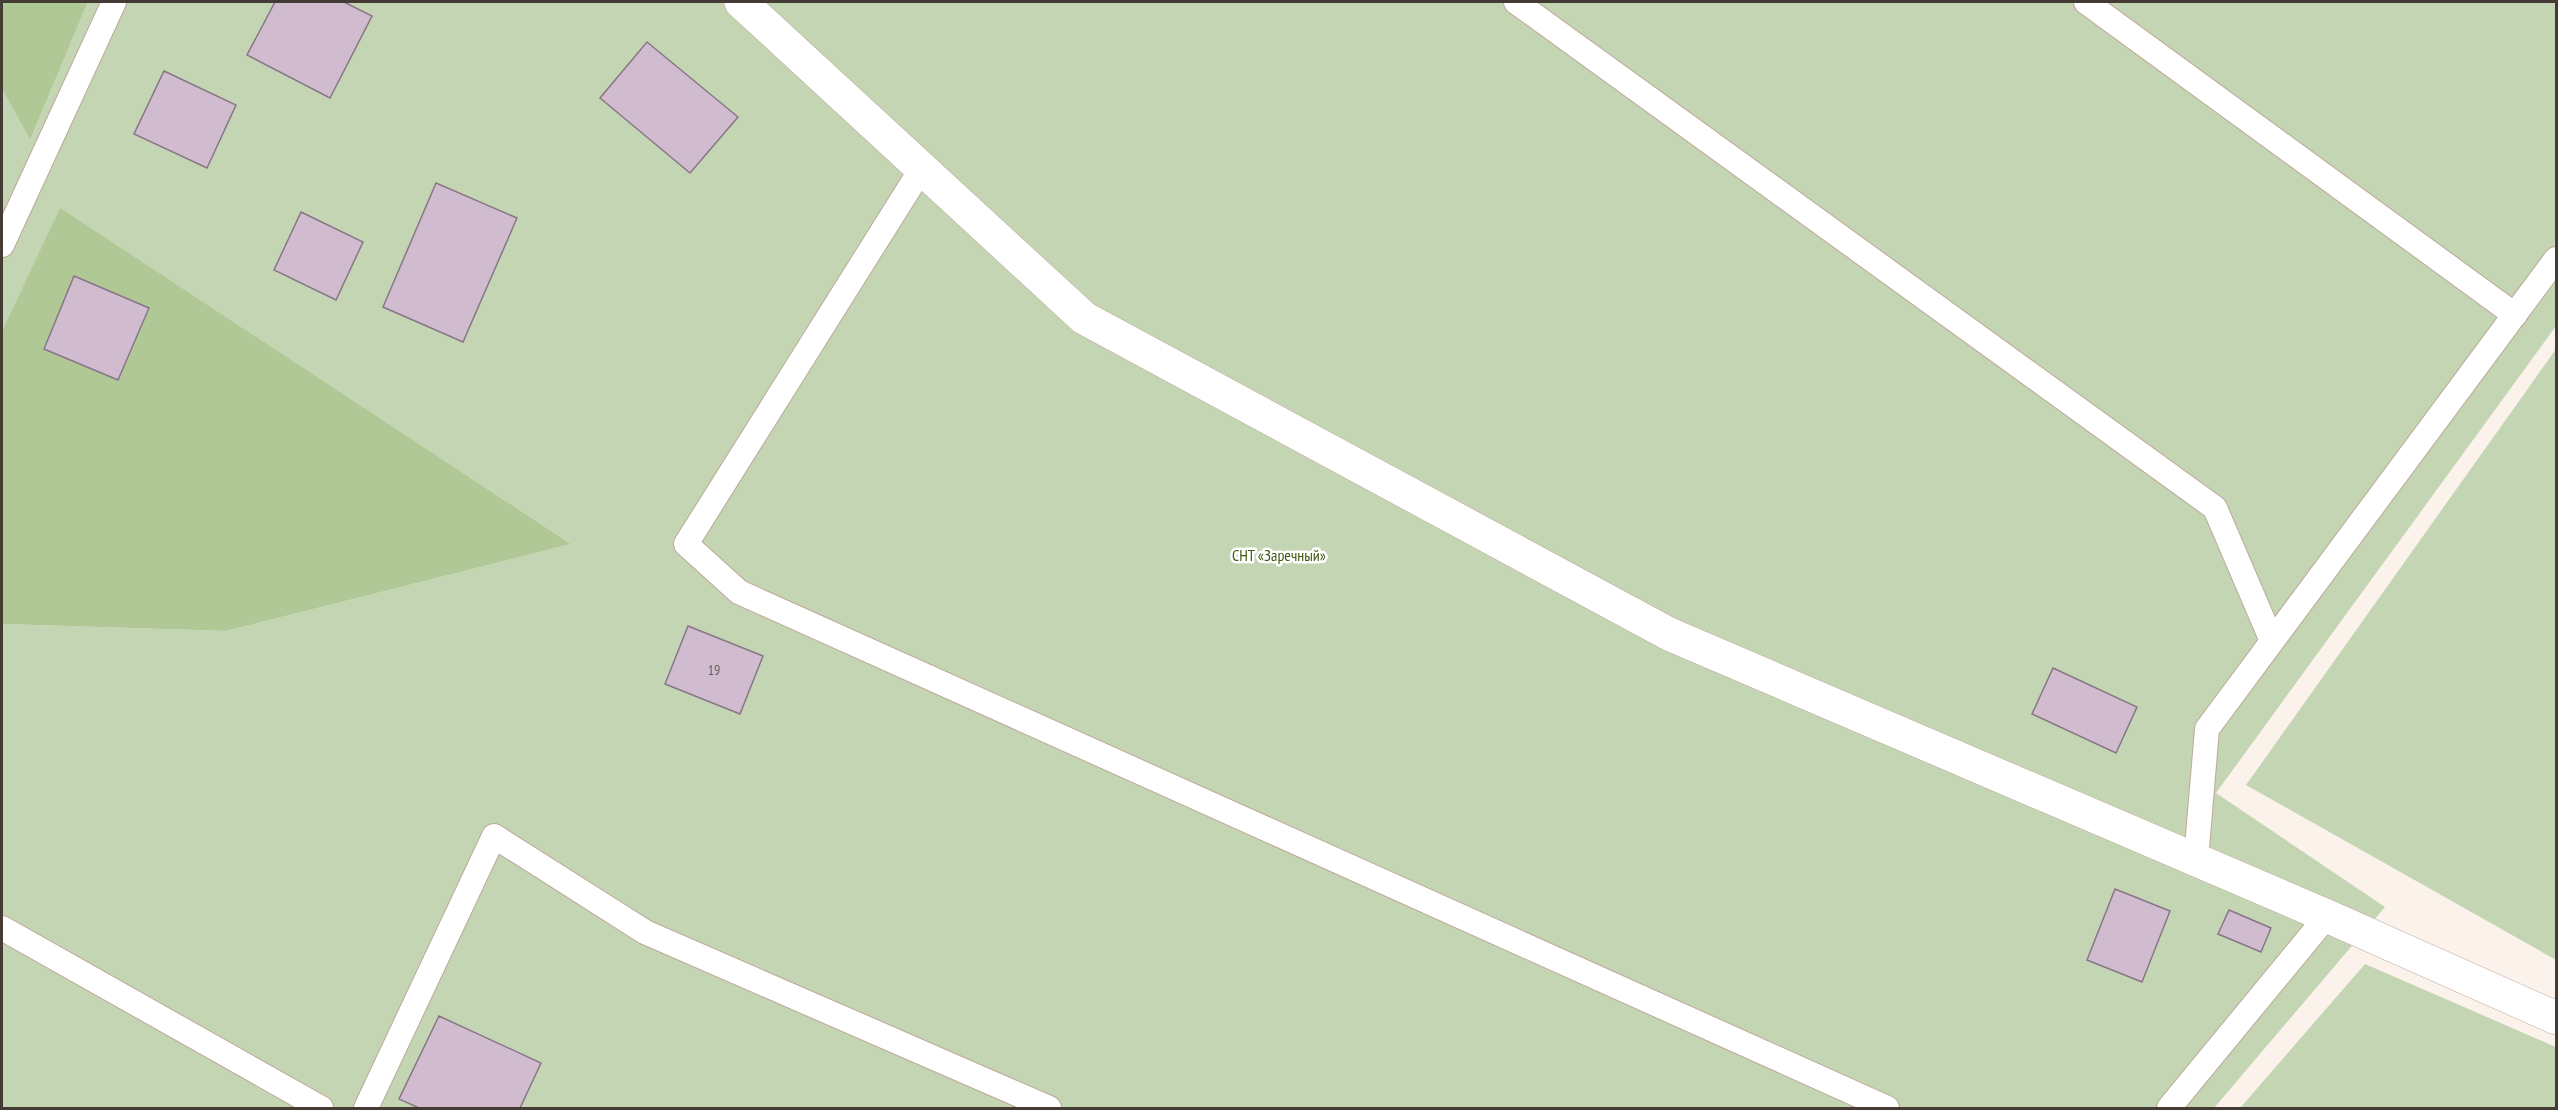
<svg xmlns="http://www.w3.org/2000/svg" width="2558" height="1110" viewBox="0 0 2558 1110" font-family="'PT Sans Narrow',sans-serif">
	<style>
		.green { fill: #c4d5b3 }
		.forest { fill: #b0c796 }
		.building { fill: #d0bcce; stroke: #887687; stroke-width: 1.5 }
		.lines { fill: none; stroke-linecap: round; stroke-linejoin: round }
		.lane-casing { stroke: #bea89a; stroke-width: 26 }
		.street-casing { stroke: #bea89a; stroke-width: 34 }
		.lane { stroke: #fff; stroke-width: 24 }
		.street { stroke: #fff; stroke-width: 33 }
		.labels { text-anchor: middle; stroke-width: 5; stroke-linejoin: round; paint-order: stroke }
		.number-label { font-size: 14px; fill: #675b5b }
		.park-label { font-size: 16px; fill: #3d5710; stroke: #fff }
	</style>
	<rect width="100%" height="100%" fill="#fcf2ec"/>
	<path class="green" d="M88,2H2556V326L2216,793L2385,907L2214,1108H2V624L226,631L571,544L60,209L2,331V89L30,140Z
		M2556,349V960L2246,785Z
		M2365,964L2556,1047V1108H2240Z"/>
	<path class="forest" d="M2,2H88L30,140L2,89Z
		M60,208L571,544L226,631L2,624V331Z"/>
	<path class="building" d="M275,2H344L372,16L330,98L247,55Z
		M647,42L738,117L690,173L600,98Z
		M164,71L236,105L207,168L134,134Z
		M436,183L517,218L463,342L383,307Z
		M301,212L363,242L336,300L274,270Z
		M74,276L149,308L118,380L44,349Z
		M688,626L763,656L740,714L665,684Z
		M2053,668L2137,707L2116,753L2032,714Z
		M2115,889L2170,911L2142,982L2087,960Z
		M2229,910L2271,928L2261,952L2218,934Z
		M439,1016L541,1063L520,1108H419L399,1099Z"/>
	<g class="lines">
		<defs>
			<path id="lane" d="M1516,2L2215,508L2272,641
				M2086,2L2515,315
				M922,168L686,544L739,592L1887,1108
				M2,245L114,2
				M2196,859L2207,729L2556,259
				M2,928L321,1108
				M366,1108L494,836L645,932L1049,1108
				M2169,1108L2327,916"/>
			<path id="street" d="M741,2L1084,318L1669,634L2327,916L2556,1018"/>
		</defs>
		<use href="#lane" class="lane-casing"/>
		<use href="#street" class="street-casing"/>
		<use href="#lane" class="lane"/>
		<use href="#street" class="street"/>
	</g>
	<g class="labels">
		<g class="number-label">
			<text x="714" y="675">19</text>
		</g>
		<g class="park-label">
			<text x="1279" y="561">СНТ «Заречный»</text>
		</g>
	</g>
	<rect width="2558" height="1110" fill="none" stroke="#443b35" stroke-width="6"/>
</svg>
